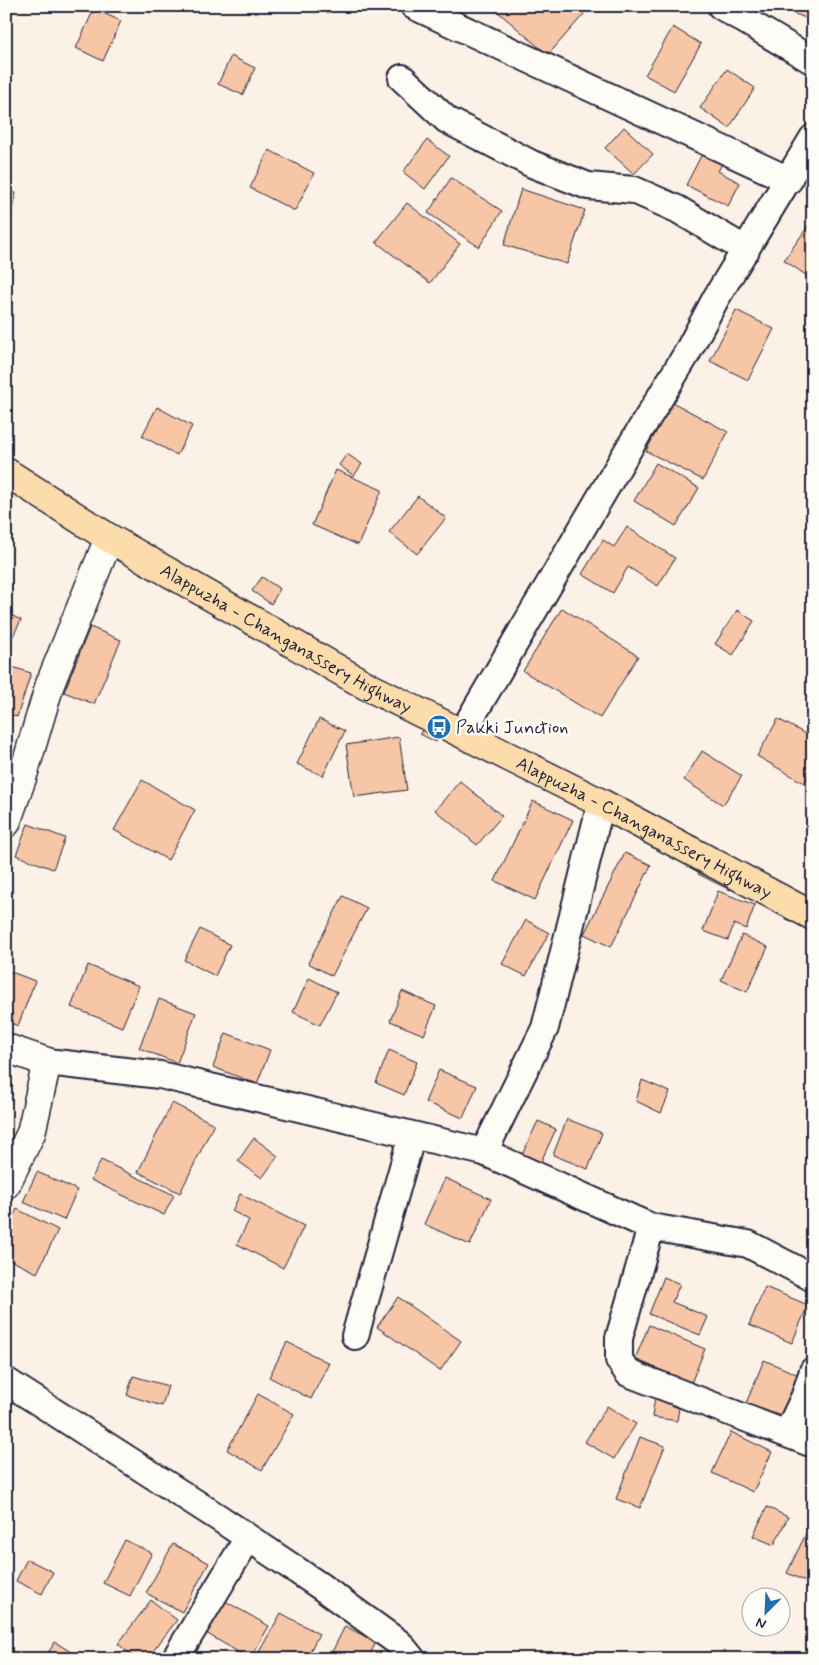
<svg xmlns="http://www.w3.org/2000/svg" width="819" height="1665" viewBox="0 0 819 1665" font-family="Mynerve,sans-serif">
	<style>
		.building { fill: #f7c6a6; stroke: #22223b }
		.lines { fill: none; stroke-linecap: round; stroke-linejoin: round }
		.street-casing { stroke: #22223b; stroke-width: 30 }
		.secondary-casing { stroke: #22223b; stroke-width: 31 }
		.primary-casing { stroke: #22223b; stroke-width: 31 }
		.street { stroke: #fdfcf7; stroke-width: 26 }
		.secondary { stroke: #fdfcf7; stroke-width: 28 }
		.primary { stroke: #fddcac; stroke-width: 28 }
		.labels { text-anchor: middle; stroke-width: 5; stroke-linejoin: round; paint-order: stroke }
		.street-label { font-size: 18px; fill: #22223b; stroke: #fdfcf7 }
		.poi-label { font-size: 18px; fill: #22223b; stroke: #fdfcf7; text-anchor: start }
	</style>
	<rect width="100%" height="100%" fill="#fcf1e7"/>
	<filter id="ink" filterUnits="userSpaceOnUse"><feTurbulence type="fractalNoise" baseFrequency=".02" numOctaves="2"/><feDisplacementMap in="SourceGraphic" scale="10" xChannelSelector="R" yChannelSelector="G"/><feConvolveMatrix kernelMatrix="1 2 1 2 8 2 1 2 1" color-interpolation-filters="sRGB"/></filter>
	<g filter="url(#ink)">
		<path class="building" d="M501,6H574L584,14L548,55L497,11Z
			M775,6H813V21Z
			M94,9L121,21L103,61L76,48Z
			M673,27L701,44L674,91L645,75Z
			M231,56L255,68L243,95L218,84Z
			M727,69L755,88L729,128L700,108Z
			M624,127L653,154L634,174L605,148Z
			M427,140L449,156L425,189L403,172Z
			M269,150L314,173L295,211L250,188Z
			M703,152L723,162L718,171L740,183L728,206L686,185Z
			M451,178L502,211L479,247L428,213Z
			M521,189L585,210L567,264L504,245Z
			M6,191L16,193L6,233Z
			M407,203L460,244L430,283L376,242Z
			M813,219V280L784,260Z
			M736,310L774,329L748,380L710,361Z
			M672,402L728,432L703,480L646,451Z
			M157,407L192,426L177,455L142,436Z
			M347,454L362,464L354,476L339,465Z
			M656,463L699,488L676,526L634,501Z
			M336,470L382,490L358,545L312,525Z
			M418,496L446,518L417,554L389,532Z
			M627,527L675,558L658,586L628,567L613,593L582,574L603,540L614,547Z
			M262,577L280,589L271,604L252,591Z
			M562,608L638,656L600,718L523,671Z
			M737,610L754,621L733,655L715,644Z
			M6,613L21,620L6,650Z
			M90,627L121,640L94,704L64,692Z
			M6,665L31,673L17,717L6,713Z
			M319,719L345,731L323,776L297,764Z
			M778,719L813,738V768L804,783L757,756Z
			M425,724L440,731L436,742L420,734Z
			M399,737L407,790L354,797L346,745Z
			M702,751L742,776L723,805L684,780Z
			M142,780L195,810L168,860L114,830Z
			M460,781L502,816L477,845L435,810Z
			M533,801L573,820L535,900L495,881Z
			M28,824L65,838L53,869L16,855Z
			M625,853L651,865L611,947L584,934Z
			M704,863L736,879L730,890L698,874Z
			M718,891L755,905L746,929L734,924L728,940L703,931Z
			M343,896L367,908L332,976L308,963Z
			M526,920L549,933L526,976L502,964Z
			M200,929L230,945L215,976L184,960Z
			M742,935L768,947L747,992L721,980Z
			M88,965L139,986L122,1027L71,1007Z
			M6,970L35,981L18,1026L6,1021Z
			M309,978L337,992L320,1025L293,1012Z
			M402,991L436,1006L424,1035L390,1021Z
			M159,999L196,1013L177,1063L139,1048Z
			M226,1033L270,1050L257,1084L213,1067Z
			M389,1050L417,1062L404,1095L376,1083Z
			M439,1070L477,1086L463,1118L425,1102Z
			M642,1080L670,1092L661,1113L636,1101Z
			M172,1103L214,1124L180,1193L138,1172Z
			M567,1119L602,1133L588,1169L553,1155Z
			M538,1121L556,1129L538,1168L520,1159Z
			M254,1138L278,1156L262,1178L238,1161Z
			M101,1160L174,1195L164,1215L91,1180Z
			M37,1172L77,1190L64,1220L23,1202Z
			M445,1178L491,1199L470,1245L424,1224Z
			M240,1194L304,1226L283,1268L237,1244L249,1220L232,1211Z
			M17,1209L58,1230L37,1273L6,1258V1230Z
			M664,1277L680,1284L672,1302L708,1317L700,1335L649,1314Z
			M765,1287L808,1305L792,1343L749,1325Z
			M398,1297L461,1341L440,1371L377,1327Z
			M649,1325L705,1349L691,1383L635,1359Z
			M287,1342L329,1363L311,1399L269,1377Z
			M764,1360L808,1379L789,1424L745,1406Z
			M133,1376L168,1386L162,1406L127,1395Z
			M656,1390L681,1394L677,1421L652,1417Z
			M258,1394L294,1414L262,1470L227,1450Z
			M607,1406L636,1424L614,1459L585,1442Z
			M731,1432L772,1452L753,1492L712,1473Z
			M640,1437L665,1446L640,1508L616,1499Z
			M767,1507L788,1517L774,1545L753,1536Z
			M813,1519V1585L787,1573Z
			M125,1540L152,1553L130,1596L103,1583Z
			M173,1544L209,1563L182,1612L146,1593Z
			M27,1559L53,1572L42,1594L16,1581Z
			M151,1600L177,1620L147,1659H137L118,1644Z
			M225,1601L269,1626L250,1659L206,1633Z
			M281,1613L319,1634L306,1659H255Z
			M345,1626L376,1642L368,1659H345L332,1652Z
			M55,1642L82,1659H44Z"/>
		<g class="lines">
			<defs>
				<path id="street" d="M414,6L789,180
					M721,6L813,61
					M402,78L447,120L532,164L588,186L634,190L677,209L746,250
					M462,733L628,450L686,355L716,298L813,138
					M47,1062L160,1075L484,1152L651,1227L748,1244L813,1278
					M484,1152L545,1028L601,803
					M651,1227L619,1338V1360L628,1373L813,1444
					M355,1336L412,1135
					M6,1381L219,1518L320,1586L399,1643L412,1659
					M787,1434L804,1398L813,1371
					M175,1659L248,1538"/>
				<path id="secondary" d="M6,823L23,775L50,684L109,538
					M6,1048L47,1062L31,1133L6,1184"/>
				<g id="primary">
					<path id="s1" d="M6,472L109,538L367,686L601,803L813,916"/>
				</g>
			</defs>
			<use href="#street" class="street-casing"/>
			<use href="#secondary" class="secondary-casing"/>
			<use href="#primary" class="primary-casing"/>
			<use href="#street" class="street"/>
			<use href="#secondary" class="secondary"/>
			<use href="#primary" class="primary"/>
		</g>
	</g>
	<defs>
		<symbol id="bus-disc" viewBox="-11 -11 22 22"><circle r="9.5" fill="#1f6fb2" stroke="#fdfcf7"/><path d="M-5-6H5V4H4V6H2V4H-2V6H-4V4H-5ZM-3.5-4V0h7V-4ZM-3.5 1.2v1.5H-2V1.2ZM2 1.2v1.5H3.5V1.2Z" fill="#fff"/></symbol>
	</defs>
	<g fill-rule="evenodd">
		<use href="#bus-disc" x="425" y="713" width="28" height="28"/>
	</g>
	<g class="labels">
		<g class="street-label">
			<text dy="6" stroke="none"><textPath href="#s1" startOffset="326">Alappuzha - Changanassery Highway</textPath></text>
			<text dy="6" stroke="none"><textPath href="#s1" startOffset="731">Alappuzha - Changanassery Highway</textPath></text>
		</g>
		<g class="poi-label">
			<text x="456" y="733">Pakki Junction</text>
		</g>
	</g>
	<rect width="819" height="1665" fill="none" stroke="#fdfcf7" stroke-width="25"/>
	<rect x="12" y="12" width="794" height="1640" fill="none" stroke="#22223b" stroke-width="2" filter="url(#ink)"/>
	<g transform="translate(766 1612) rotate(204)"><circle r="24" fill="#fdfcf7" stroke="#a5a5ac"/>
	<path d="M0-4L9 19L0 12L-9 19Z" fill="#1f6fb2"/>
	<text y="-8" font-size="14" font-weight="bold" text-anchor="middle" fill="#22223b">N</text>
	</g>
</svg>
